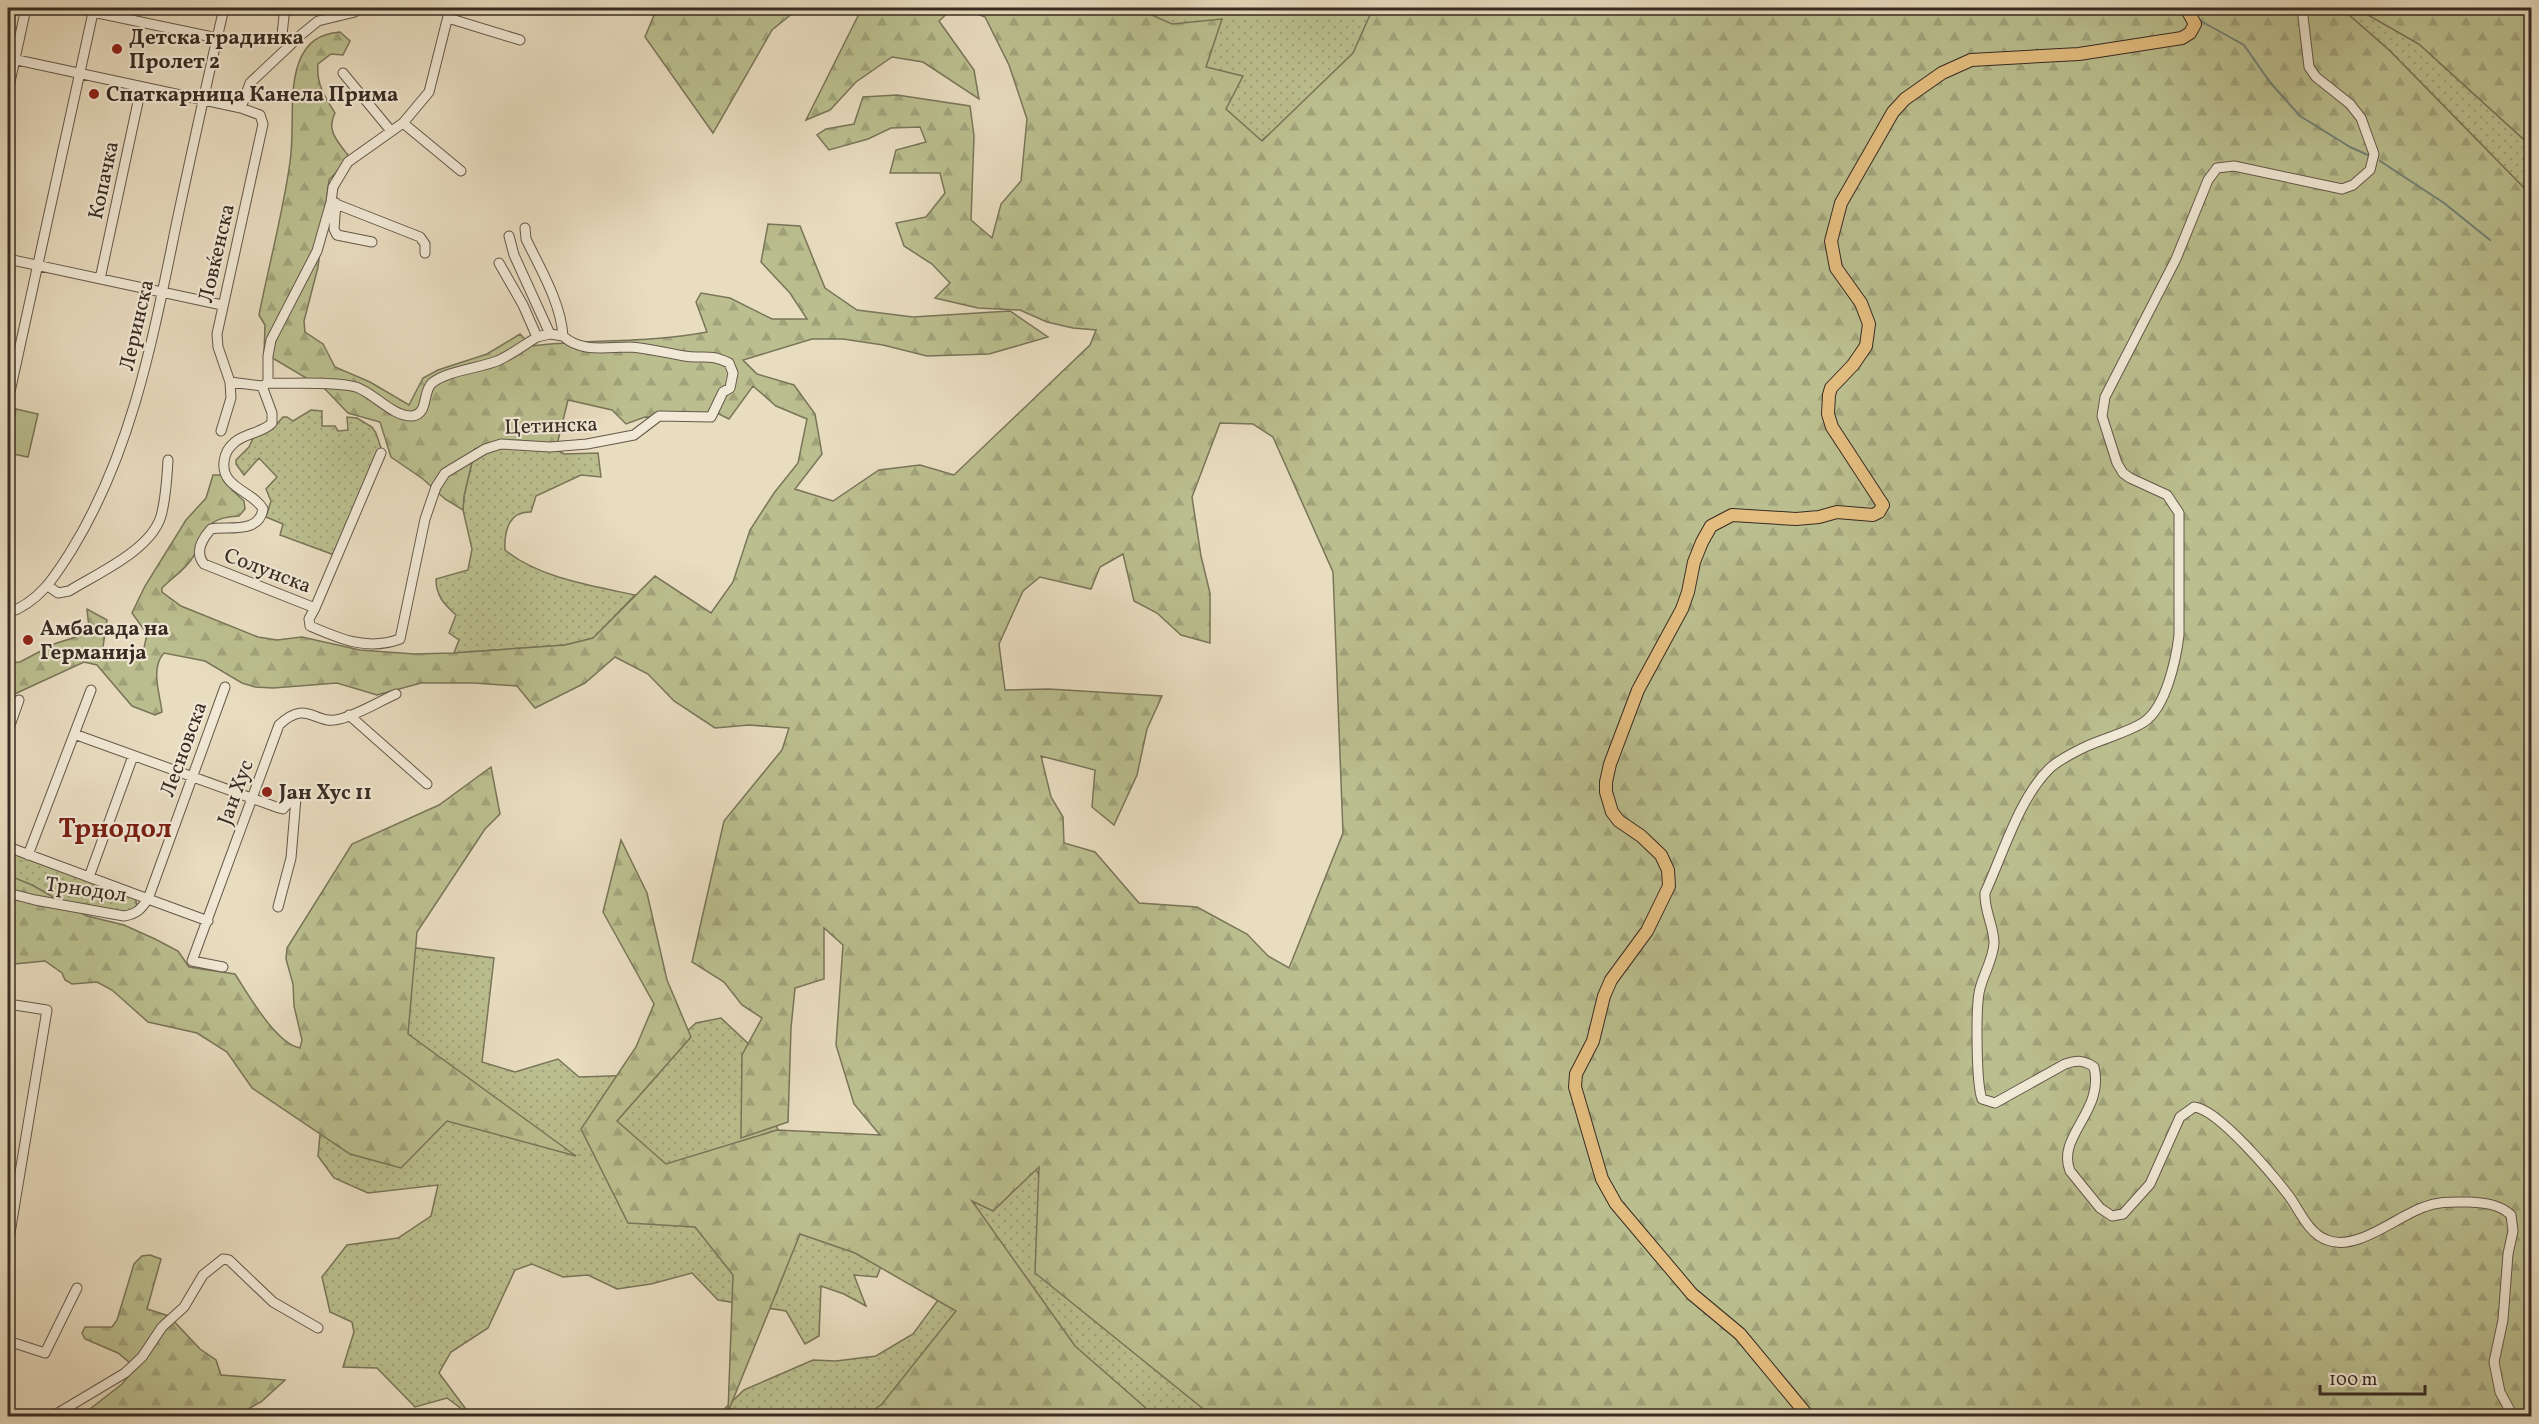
<svg xmlns="http://www.w3.org/2000/svg" width="2539" height="1424" viewBox="0 0 2539 1424" font-family="Vollkorn,serif">
	<style>
		.green { fill: url(#green-dots); stroke: #797559; stroke-width: 1.5 }
		.forest { fill: url(#forest-firs); stroke: #797559; stroke-width: 1.5; fill-rule: evenodd }
		.pitch { fill: #bbbf8f; stroke: #797559; stroke-width: 1.5 }
		.lines { fill: none; stroke-linecap: round; stroke-linejoin: round }
		.stream { stroke: #718278; stroke-width: 2 }
		.minor-casing { stroke: #64584a; stroke-width: 11 }
		.major-casing { stroke: #372b23; stroke-width: 14 }
		.minor { stroke: #f1e9d6; stroke-width: 9 }
		.major { stroke: #e4be80; stroke-width: 12 }
		.poi-dot { fill: #8f2418; stroke: #f1e9d6; stroke-width: 2 }
		.labels { text-anchor: middle; stroke-width: 4.5; stroke-linejoin: round; paint-order: stroke }
		.poi-label { font-size: 21px; font-weight: bold; fill: #372b23; stroke: #f1e9d6; text-anchor: start }
		.street-label { font-size: 21px; fill: #372b23; stroke: #f1e9d6 }
		.district-label { font-size: 27px; font-weight: bold; fill: #7a1f14; stroke: #f1e9d6 }
	</style>
	<defs>
		<pattern id="green-dots" width="8" height="8" patternUnits="userSpaceOnUse" patternTransform="scale(1.5)"><rect width="8" height="8" fill="#bbbf8f"/><path d="M2 2h.1M6 6h.1" fill="none" stroke="#a1a47b" stroke-width="1.8" stroke-linecap="round"/></pattern>
		<pattern id="forest-firs" width="22" height="20" patternUnits="userSpaceOnUse" patternTransform="scale(1.5)"><rect width="22" height="20" fill="#bbbf8f"/><path d="M5 1l3.5 6h-7zM16 11l3.5 6h-7z" fill="#a1a47b"/></pattern>
	</defs>
	<rect width="100%" height="100%" fill="#e9ddc0"/>
	<filter id="stains"><feTurbulence type="fractalNoise" baseFrequency=".00333" numOctaves="4"/><feColorMatrix values="0 0 0 0 .2 0 0 0 0 .09 0 0 0 0 .02 0 0 0 .5 -.17"/></filter>
	<radialGradient id="worn" r=".72"><stop offset=".6" stop-color="#630" stop-opacity="0"/><stop offset="1" stop-color="#630" stop-opacity=".3"/></radialGradient>
	<path class="green" d="M1112,8H1385L1362,58L1256,145Z
		M2341,8H2361L2368,15L2419,44L2531,146V195L2389,50Z
		M311,410L322,411V426H335L338,431L348,430L347,417L357,418L372,427L376,433L382,451L337,556L280,535L283,524L266,517L271,501L266,489L277,477L259,458L244,475L236,464V460L249,447L254,436L276,425L283,417H287L293,421Z
		M499,441L556,449L564,454L598,453L601,477L581,475L536,496L531,512C509,511 504,531 505,550C539,578 593,586 635,595L594,638L565,645L454,653L459,640L449,633L456,615C444,604 436,596 436,579L468,570L472,549L463,510L464,496L475,449Z
		M8,852L135,898L137,905L134,910L127,912L61,901L8,875Z
		M378,943L494,958L482,1062L515,1072L558,1059L579,1077L640,1075L696,1023L721,1018L754,1049L767,1110L788,1147L876,1160L1000,1099L1064,1224L1259,1416H717L744,1390L813,1360L836,1361L876,1356L913,1334L947,1288L887,1250L877,1277L854,1275L866,1306L844,1294L821,1286L819,1336L805,1344L786,1311L718,1300L692,1273L651,1284L617,1289L588,1275L563,1277L532,1264L515,1270L488,1328L451,1352L439,1373L471,1416L447,1398L415,1407L377,1368L343,1367L354,1332L352,1322L330,1312L322,1277L347,1245L398,1238L431,1216L438,1185L368,1193L334,1178L318,1156L324,1092Z"/>
	<path class="forest" d="M657,8H799L772,30L713,133L645,37Z
		M862,8H953L939,21L974,70L979,99L923,62L892,57L856,82L830,110L806,120Z
		M962,8H1136L1172,24L1222,19L1206,67L1243,76L1226,109L1262,141L1353,53L1373,8H2341L2389,50L2531,195V1416H1212L1035,1273L1039,1167L993,1211L972,1201L1075,1346L1155,1416H866L882,1404L956,1311L855,1253L800,1234L728,1412L733,1275L695,1227L628,1223L581,1129L636,1047L654,1004L603,912L621,840L647,893L667,980L691,1037L617,1121L666,1164L777,1130L880,1135L854,1104L836,1045L843,945L824,928V979L795,988L791,1028L788,1122L741,1138L742,1055L762,1018L742,1005L724,982L692,962L724,821L782,750L789,728L749,725L715,728L674,701L648,674L615,657L585,683L535,708L517,686L474,683H421L377,695L337,683L273,688L255,687L242,683L205,661L164,653C150,668 160,694 162,712L155,715L132,706L97,665L84,662L8,697V663L20,662L54,644L85,634L89,628L87,609L107,620L103,647L117,661L131,658L144,648L147,634L132,613L145,586L186,520L206,498L213,475H223L232,490L244,501L245,509L239,516C200,518 210,533 193,557C186,569 172,578 162,588V592L181,606L258,637L277,640L302,637L360,650L414,654L454,653L565,645L593,638L655,576L711,613L733,582L750,530L774,493L798,463L807,419L776,406L753,386L729,419L715,412L702,418L645,417L626,424L612,410L568,400L556,449L499,441L475,449L464,496L463,510L445,499L423,479L391,457L380,422L348,413L325,389L264,353L265,325L259,315C269,264 283,213 290,162C295,129 288,92 299,62C307,41 320,34 340,32L350,41L343,55L331,54L318,64C316,84 325,97 335,113C326,130 337,141 348,155L347,161L329,180L318,267L304,321L305,332L323,344L335,367L370,382L409,405L423,378L438,370L487,354L520,334L531,346C590,339 649,343 707,332L696,302L701,293L730,298L772,319H807L790,293L761,262L768,224L800,226L825,288L857,310L913,317L1010,311L1048,337L989,354L927,356L883,345L843,339H812L743,360L757,374L794,385L815,414L822,454L795,489L833,501L879,470L920,465L954,475L1090,345L1096,330L1073,328L1047,322L1020,310L978,308L935,298L950,283L932,264L904,246L896,223L926,217L945,193L940,173H890L896,150L926,142L920,127L891,128L868,139L829,150L817,135L826,129L854,124L863,97L897,95L970,106L974,136L971,220L992,238L1001,204L1021,181L1027,119L1009,65L985,17ZM1220,423L1253,424L1273,437L1333,572L1343,833L1289,968L1268,956L1247,934L1197,907L1139,903L1095,852L1064,843L1063,817L1051,797L1041,756L1095,770L1092,807L1114,825L1137,775L1147,729L1162,696L1049,689L1005,690L999,644L1023,591L1040,577L1091,589L1100,567L1123,554L1134,601L1157,613L1181,635L1210,643V593L1201,556L1192,497Z
		M2361,8H2531V146L2419,44L2368,15Z
		M491,767L500,814L485,829L417,932L408,1034L576,1156L447,1121L401,1168L350,1154L252,1088L227,1052L197,1033L148,1022L112,990L97,982L72,984L65,980L62,973L45,961L14,964L8,968V875L32,885L87,916L124,925L155,939L178,951L189,967L235,974C248,994 276,1044 300,1048L302,1040L294,1006L293,984L286,959L287,948L352,844L439,805Z
		M150,1255L161,1259L147,1309L169,1316L200,1349L216,1360L221,1375L285,1380L261,1402L235,1416H81L122,1384L131,1373L130,1363L118,1353L85,1339L82,1333L85,1327H112L117,1320L134,1264L142,1256Z"/>
	<path class="pitch" d="M16,409L38,414L28,457L8,453Z"/>
	<g class="lines">
		<path class="stream" d="M2080,8L2184,14
			M2199,20L2244,45L2269,81L2300,116L2350,147L2370,156
			M2380,161L2444,203L2490,240"/>
		<defs>
			<path id="minor" d="M281,8L284,16L282,35
				M2302,8L2309,67L2316,77L2350,104L2361,118L2374,154L2370,170L2353,185L2342,189L2234,166L2217,168L2208,180L2176,259L2105,397L2102,416L2117,463L2123,473L2130,478L2167,495L2179,513V635C2176,660 2166,707 2144,722C2127,733 2104,738 2085,747C2073,753 2060,759 2050,768C2019,798 2003,854 1985,893C1984,911 1994,926 1994,943C1993,961 1982,976 1979,993C1976,1011 1976,1083 1982,1099L1995,1103L2065,1064C2077,1060 2084,1060 2094,1067C2105,1111 2056,1136 2070,1171L2100,1208L2112,1216L2123,1214L2150,1184L2180,1117L2194,1107C2218,1109 2273,1175 2289,1196C2300,1211 2308,1233 2327,1240C2357,1252 2397,1216 2424,1207C2439,1201 2453,1202 2469,1202C2485,1203 2499,1204 2511,1215L2513,1231L2508,1254L2503,1320L2494,1362L2500,1392L2513,1416
				M93,12L217,38
				M448,18L520,40
				M8,58L241,108L260,115L263,124L217,334L218,347L230,382L262,386L268,383C291,384 335,381 356,387C374,393 393,417 412,416C429,414 422,392 432,383C446,371 480,368 497,361C511,355 524,345 537,337
				M343,73L391,131
				M8,91L26,8
				M241,108L250,83L302,34L318,21L355,12
				M403,123L461,171
				M331,202L420,237L425,244V253
				M336,203L334,229L337,235L372,242
				M509,236L514,255L550,334L563,336
				M8,259L222,305
				M499,263L523,305L537,337L550,334
				M100,279L141,88
				M268,383V356L271,340L317,251L331,202L333,187L348,162L403,123L429,92L450,8
				M262,386L272,413V423C262,433 246,433 235,442C228,448 225,453 224,462C221,488 253,491 263,509C259,534 229,526 211,529C202,539 194,552 204,564L315,608L381,453
				M8,401L94,8
				M221,431L231,398L230,382
				M48,586L58,593L69,591C98,573 151,550 161,516C166,498 167,478 168,460
				M315,608L309,619L310,626C340,639 367,651 400,639L425,519L436,487L445,473L485,449L501,444L550,447L587,444L634,435L659,416L711,417L723,392L730,388L733,373L729,363C709,353 702,359 684,356C666,353 648,348 629,347C607,347 581,353 563,336C561,303 540,268 526,239L525,228
				M8,613C39,602 54,578 71,551C134,449 154,332 178,216C193,146 208,77 224,8
				M349,715L427,784
				M8,731L19,700
				M74,734L279,808L283,809L294,796L296,798L291,858L278,907
				M8,847L148,899C141,909 137,914 124,916L35,900L8,893
				M28,855L91,690
				M89,877L133,756
				M208,921L148,899L225,687
				M223,967L192,961L279,725C308,698 314,726 340,719C359,714 378,702 396,694
				M8,1004L47,1010L8,1245
				M8,1341L45,1353L77,1288
				M53,1416L125,1373L142,1357L162,1327L184,1307L203,1275L223,1259L229,1260L273,1302L318,1328"/>
			<path id="major" d="M1808,1416L1740,1334L1692,1294L1616,1204L1602,1179L1575,1087L1576,1074L1593,1041L1604,996L1611,980L1647,931L1669,886L1668,870L1661,855L1641,836L1619,821L1612,812L1606,792V782L1610,764L1638,690L1682,609L1688,592L1694,562L1702,542L1711,526L1732,515L1796,519L1819,517L1837,512L1873,515L1879,512L1883,505L1832,427L1828,414L1829,395L1831,388L1853,365L1866,346L1869,324L1861,303L1836,268L1831,241L1841,203L1893,112L1905,99L1942,73L1971,60L2079,54L2182,38L2190,33L2195,24L2186,8"/>
		</defs>
		<use href="#minor" class="minor-casing"/>
		<use href="#major" class="major-casing"/>
		<use href="#minor" class="minor"/>
		<use href="#major" class="major"/>
	</g>
	<g class="poi-dot">
		<circle cx="117" cy="49" r="6"/>
		<circle cx="94" cy="94" r="6"/>
		<circle cx="28" cy="640" r="6"/>
		<circle cx="267" cy="792" r="6"/>
	</g>
	<g class="labels">
		<g class="poi-label">
			<text x="129" y="44">Детска градинка<tspan x="129" dy="24">Пролет 2</tspan></text>
			<text x="106" y="101">Спаткарница Канела Прима</text>
			<text x="40" y="635">Амбасада на<tspan x="40" dy="24">Германија</tspan></text>
			<text x="279" y="799">Јан Хус 11</text>
		</g>
		<g class="street-label">
			<text transform="translate(103 180) rotate(-78)" y="7">Копачка</text>
			<text transform="translate(216 253) rotate(-77)" y="7">Ловќенска</text>
			<text transform="translate(136 325) rotate(-77)" y="7">Леринска</text>
			<text transform="translate(551 425) rotate(-2)" y="7">Цетинска</text>
			<text transform="translate(268 570) rotate(21)" y="7">Солунска</text>
			<text transform="translate(183 749) rotate(-70)" y="7">Лесновска</text>
			<text transform="translate(235 792) rotate(-70)" y="7">Јан Хус</text>
			<text transform="translate(86 889) rotate(8)" y="7">Трнодол</text>
		</g>
		<g class="district-label">
			<text x="115" y="837">Трнодол</text>
		</g>
	</g>
	<rect width="2539" height="1424" fill="none" stroke="#e9ddc0" stroke-width="30"/>
	<rect x="9" y="9" width="2521" height="1406" fill="none" stroke="#372b23" stroke-width="3"/>
	<rect x="15" y="15" width="2509" height="1394" fill="none" stroke="#372b23" stroke-width="1.5"/>
	<path d="M2320 1385v9h105v-9" fill="none" stroke="#372b23" stroke-width="3"/>
	<text x="2329" y="1385" font-size="18" fill="#372b23" stroke="#f1e9d6" stroke-width="4.5" paint-order="stroke">100 m</text>
	<rect width="100%" height="100%" filter="url(#stains)"/>
	<rect width="100%" height="100%" fill="url(#worn)"/>
</svg>
